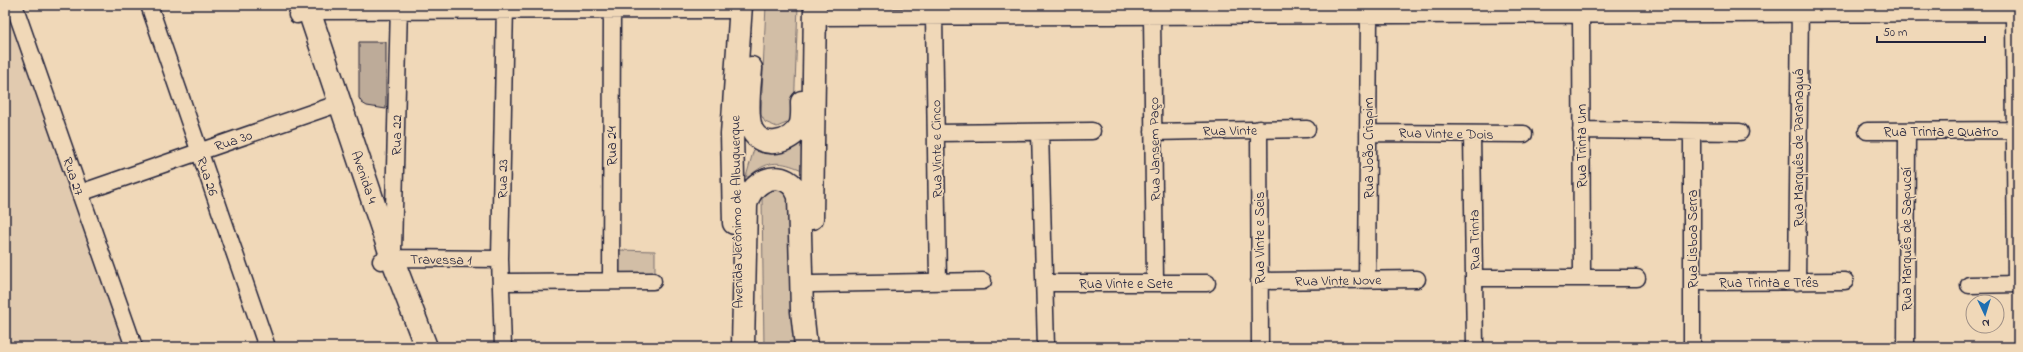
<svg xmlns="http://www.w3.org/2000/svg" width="2023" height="352" viewBox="0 0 2023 352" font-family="'Indie Flower',sans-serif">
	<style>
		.built { fill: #e1caaf }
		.green { fill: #d2bea6; stroke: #7a7070 }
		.building { fill: #bdab99; stroke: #22223b }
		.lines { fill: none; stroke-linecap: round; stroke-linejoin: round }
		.minor-casing { stroke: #22223b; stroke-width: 19 }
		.secondary-casing { stroke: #22223b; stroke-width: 25 }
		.primary-casing { stroke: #22223b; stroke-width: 25 }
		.minor { stroke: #f0d8b8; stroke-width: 16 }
		.secondary { stroke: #f0d8b8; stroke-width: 22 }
		.primary { stroke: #f0d8b8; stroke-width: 22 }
		.labels { text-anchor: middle; stroke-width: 3.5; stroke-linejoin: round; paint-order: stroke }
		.street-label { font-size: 14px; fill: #22223b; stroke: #f0d8b8 }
	</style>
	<rect width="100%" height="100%" fill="#f0d8b8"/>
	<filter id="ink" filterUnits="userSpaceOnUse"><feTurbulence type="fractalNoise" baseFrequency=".025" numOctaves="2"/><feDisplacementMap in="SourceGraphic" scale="8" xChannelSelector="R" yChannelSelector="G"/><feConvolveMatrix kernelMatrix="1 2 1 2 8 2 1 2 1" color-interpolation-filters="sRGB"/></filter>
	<g filter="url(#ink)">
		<path class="built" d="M5,5H9L126,347H5Z"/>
		<path class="green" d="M766,5H798L794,112L789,122L777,127L765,122L761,115Z
			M804,138L802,170C786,163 771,159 756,171C752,173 751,177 746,177L755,145Z
			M769,188H790L797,347H764L762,197Z
			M619,250L655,251V276L619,275Z"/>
		<path class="building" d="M359,42H386V109L367,106L362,103L359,98Z"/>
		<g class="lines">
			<defs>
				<path id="minor" d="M14,5L134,347
					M149,5L267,347
					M2014,13L2016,284
					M1581,14L1582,278
					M297,15L309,11L741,10
					M934,16L938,282
					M1152,16L1155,283
					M815,17L2018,13
					M1259,129L1260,347
					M1581,130L1740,132
					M1867,131L2015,130
					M1040,132L1046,347
					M1153,132L1307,129
					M936,133L1092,131
					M1368,133L1524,134
					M1472,134L1475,347
					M80,193L340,103
					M393,250L399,5
					M381,261L392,258L500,259
					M1474,278H1637
					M1367,280L1369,15
					M611,281L612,10
					M1259,281L1417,279
					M501,282L653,281
					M1692,282L1845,281
					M1797,282L1800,5
					M1044,283H1207
					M812,284L983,281
					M1969,285L2018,284
					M503,347L500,259L505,5
					M1692,347V132
					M1906,347L1907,131"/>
				<path id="secondary" d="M307,5L392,258L426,347"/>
				<path id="primary" d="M751,68C750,84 745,116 752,130C762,150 791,143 800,126C803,119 802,109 802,102
					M812,218L815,5
					M734,223L732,134L741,5
					M743,347L746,205C752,176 788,167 799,196L802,311L806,347"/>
			</defs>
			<use href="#minor" class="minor-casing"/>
			<use href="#secondary" class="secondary-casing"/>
			<use href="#primary" class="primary-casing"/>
			<use href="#minor" class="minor"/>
			<use href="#secondary" class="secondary"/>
			<use href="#primary" class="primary"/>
		</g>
	</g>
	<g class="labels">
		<g class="street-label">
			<text transform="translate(1230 130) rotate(-1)" y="5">Rua Vinte</text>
			<text x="1941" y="136">Rua Trinta e Quatro</text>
			<text transform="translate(1446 133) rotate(1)" y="5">Rua Vinte e Dois</text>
			<text transform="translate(396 135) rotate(-89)" y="5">Rua 22</text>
			<text transform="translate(233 140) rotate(-19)" y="5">Rua 30</text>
			<text transform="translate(611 146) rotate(-90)" y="5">Rua 24</text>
			<text transform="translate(1581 146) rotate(-90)" y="5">Rua Trinta Um</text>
			<text transform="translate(1368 148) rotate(-90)" y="5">Rua João Crispim</text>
			<text transform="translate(1798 148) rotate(-90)" y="5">Rua Marquês de Paranaguá</text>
			<text transform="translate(936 149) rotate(-91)" y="5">Rua Vinte e Cinco</text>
			<text transform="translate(1154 149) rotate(-91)" y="5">Rua Jansem Paço</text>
			<text transform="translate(74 176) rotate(71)" y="5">Rua 27</text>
			<text transform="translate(208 176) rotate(71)" y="5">Rua 26</text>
			<text transform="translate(365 177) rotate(71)" y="5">Avenida 4</text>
			<text transform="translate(502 179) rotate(-89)" y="5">Rua 23</text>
			<text transform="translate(736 212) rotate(-91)" y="5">Avenida Jerônimo de Albuquerque</text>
			<text transform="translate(1259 238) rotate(-90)" y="5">Rua Vinte e Seis</text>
			<text transform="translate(1692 239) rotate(-90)" y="5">Rua Lisboa Serra</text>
			<text transform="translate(1906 239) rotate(-90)" y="5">Rua Marquês de Sapucaí</text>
			<text transform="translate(1474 240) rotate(-91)" y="5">Rua Trinta</text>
			<text transform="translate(441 259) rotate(1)" y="5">Travessa 1</text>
			<text transform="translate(1338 280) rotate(-1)" y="5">Rua Vinte Nove</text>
			<text x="1769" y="287">Rua Trinta e Três</text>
			<text x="1126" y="288">Rua Vinte e Sete</text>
		</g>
	</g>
	<rect width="2023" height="352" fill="none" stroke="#f0d8b8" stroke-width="20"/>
	<rect x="10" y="10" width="2003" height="332" fill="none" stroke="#22223b" stroke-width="1.5" filter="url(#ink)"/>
	<g transform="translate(1985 314) rotate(176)"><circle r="19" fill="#f0d8b8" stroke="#9e8f86"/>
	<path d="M0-3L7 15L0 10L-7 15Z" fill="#1f6fb2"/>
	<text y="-6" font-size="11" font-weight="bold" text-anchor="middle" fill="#22223b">N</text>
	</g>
	<path d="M1877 36v6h108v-6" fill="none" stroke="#22223b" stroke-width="2"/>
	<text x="1883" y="36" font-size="12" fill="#22223b" stroke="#f0d8b8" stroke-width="3" paint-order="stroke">50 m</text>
</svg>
